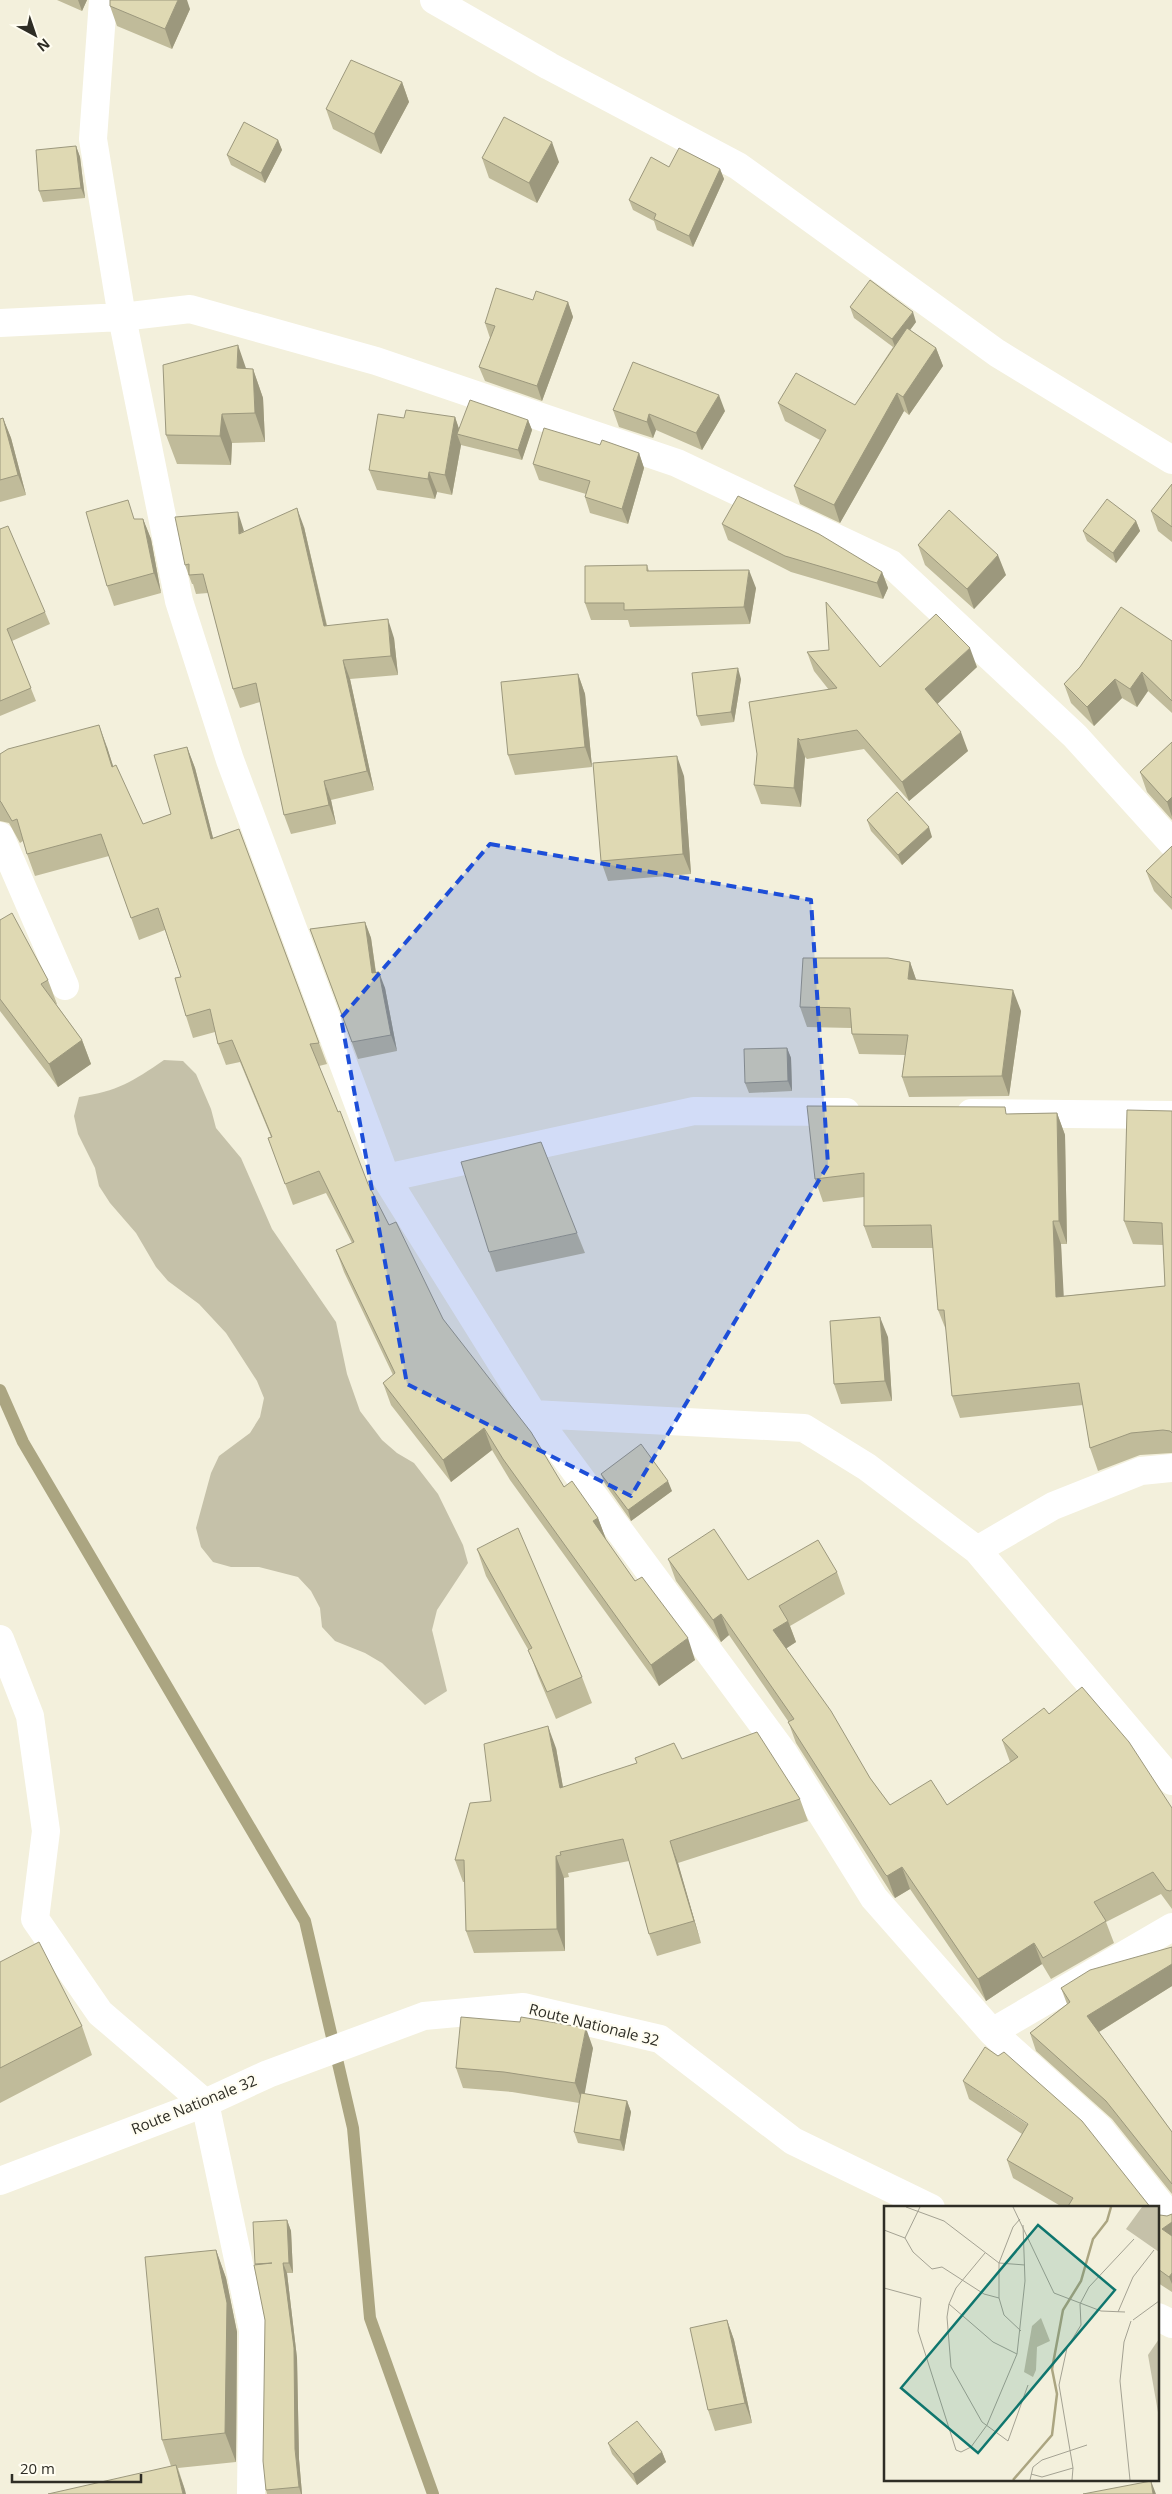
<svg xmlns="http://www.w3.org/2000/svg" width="1172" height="2494" viewBox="0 0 1172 2494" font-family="'Open Sans',sans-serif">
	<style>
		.green { fill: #c5c1a9 }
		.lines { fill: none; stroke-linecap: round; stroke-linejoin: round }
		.stream { stroke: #aba581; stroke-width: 12 }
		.minor { stroke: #fff; stroke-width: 28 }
		.tertiary { stroke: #fff; stroke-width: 28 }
		.wall { fill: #c0bb9a }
		.shaded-wall { fill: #9c987d }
		.building { fill: #dfd9b3; stroke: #9c987d }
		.marked { fill: #1d4ed8; fill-opacity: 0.2; stroke: #1d4ed8; stroke-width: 4; stroke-dasharray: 10 6; stroke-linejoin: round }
		.labels { text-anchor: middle; stroke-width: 4.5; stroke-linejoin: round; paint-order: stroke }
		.street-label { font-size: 15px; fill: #2e2d25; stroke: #fffdf1 }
		.inset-river { fill: none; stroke: #aba581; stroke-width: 2.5 }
		.inset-road { fill: none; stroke: #a4a293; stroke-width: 1 }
		.view { fill: #0f766e; fill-opacity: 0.15; stroke: #0f766e; stroke-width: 2.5 }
		.inset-edge { fill: none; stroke: #2e2d25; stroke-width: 2.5 }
	</style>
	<rect width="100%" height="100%" fill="#f3f0dc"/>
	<path class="green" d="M164,1060L183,1061L196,1074L211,1109L216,1128L241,1158L272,1229L336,1322L347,1374L360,1411L382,1440L397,1453L414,1463L438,1494L463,1545L468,1563L437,1610L432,1630L447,1691L425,1705L382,1663L365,1653L335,1641L322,1627L320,1608L311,1591L298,1577L259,1567H231L213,1562L201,1547L196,1528L211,1473L219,1456L250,1433L260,1417L264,1398L257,1381L226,1333L199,1304L168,1281L156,1267L136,1233L110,1203L99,1186L95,1168L78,1134L74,1116L79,1097C118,1091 132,1082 164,1060Z"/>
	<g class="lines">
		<path class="stream" d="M0,1390L23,1442L305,1921L353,2128L370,2318L433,2494"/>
		<path class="minor" d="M103,0L93,139L122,317L179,601L230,760L386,1178L533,1414L783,1752L874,1898L992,2032L1100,2129L1172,2219
			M434,0L549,66L738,166L997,353L1172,460
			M0,323L122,317L190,309L376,361L677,463L891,564L1075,736L1172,843
			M0,836L65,986
			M971,1113L1172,1115
			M386,1178L694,1111L846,1112
			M533,1414L804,1428L867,1467L977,1550L1172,1781
			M977,1550L1053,1506L1141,1471L1172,1468
			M0,1639L30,1716L46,1831L35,1919L100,2013L205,2103L253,2330L251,2494
			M992,2032L1172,1927"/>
		<path class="tertiary" d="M0,2181L205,2103L268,2074L424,2016L523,2007L660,2039L793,2141L931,2208
			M1158,2317L1172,2324"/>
	</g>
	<path class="wall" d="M57,0H87L82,11Z
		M110,6L190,9L172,49L117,26Z
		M402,82L409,102L381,154L333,129L326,109Z
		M278,140L282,150L265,183L231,165L227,155Z
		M76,146L80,157L85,198L43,202L39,191Z
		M482,158L559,162L537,203L489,178Z
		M669,167L720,169L724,179L693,247L657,230L654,221L633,210L629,200Z
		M533,300L568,302L573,317L542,401L485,381L479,367L490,338L485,323Z
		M850,307L916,322L910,330L936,348L943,366L909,415L904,411L840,523L800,504L794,486L820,440L785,421L778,403L855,405L893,347L854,318Z
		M246,369H253L263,398L265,442L232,443L231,465L177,464L166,435Z
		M613,410L725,411L702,450L656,430L653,438L619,427Z
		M455,417L459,429L528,420L532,430L522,460L461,445L452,495L437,492L435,499L377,490L369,470L404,418Z
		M3,418L11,438L26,495L0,502V419Z
		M600,445L639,453L644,468L628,524L590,513L585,497L586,494L539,480L533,464Z
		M1172,484V542L1158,531L1151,511Z
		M135,519H143L151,539L161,593L114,606L107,586Z
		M1136,521L1140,531L1116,563L1087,541L1083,531Z
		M722,524L882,572L888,588L883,599L791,572L728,540Z
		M304,527L327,625L394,638L398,675L350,679L374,790L331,800L336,824L291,834L284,815L260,702L240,708L233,689L208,593L196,594L193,584H192L185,565L244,531Z
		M0,529L45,612L50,624L12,641L36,701L0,716Z
		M918,545L1006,575L974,609L925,565Z
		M647,565L649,571L756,588L750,624L630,627L628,620H591L585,603Z
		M1172,641V713L1148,691L1137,707L1122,698L1094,726L1071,703L1064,684Z
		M807,652L880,667H977L937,704L968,751L909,801L864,749L807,759L805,757L801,807L761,804L754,785L757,754L829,690L814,671Z
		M578,674L585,694L592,767L515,775L508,755Z
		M741,679L734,722L701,726L697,716Z
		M1172,742V820L1147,792L1140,772Z
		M107,747L113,766L143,824L171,814L187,747L195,768L213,838L239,829L327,1064L319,1066L368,1184L389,1225L443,1319L564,1487L598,1518L606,1540L635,1581L695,1660L659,1686L510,1480L492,1450L451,1482L391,1405L383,1383L393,1375L344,1272L336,1250L352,1243L326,1193L293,1205L268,1138L271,1137L240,1062L226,1065L218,1044L215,1032L193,1038L186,1016L181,977L165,930L139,940L109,856L35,876L27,854L23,841L20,843L9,823L0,821V754Z
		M684,776L691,874L608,881L601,861Z
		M867,820L932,837L902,865L871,831Z
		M1172,846V910L1154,891L1146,871Z
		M0,920L48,980L57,1004H56L82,1040L91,1064L58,1087L0,1011Z
		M365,922L371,938L376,972L385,988L397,1051L358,1059L310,929Z
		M910,962L916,980L1021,1011L1009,1096L909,1097L902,1077L905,1055L859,1054L852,1034L851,1028L807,1027L800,1007Z
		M787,1048L791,1058L792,1091L749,1093L745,1083Z
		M1172,1111V1453L1140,1455L1098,1471L1090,1448L1083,1405L960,1418L952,1396L946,1330L938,1310L933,1248H872L864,1226V1197L823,1202L815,1179L1008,1114L1057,1113L1065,1135L1067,1244H1061L1063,1296L1165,1286L1163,1245L1133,1244L1124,1221Z
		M577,1233L585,1253L496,1272L489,1252Z
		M888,1337L892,1401L841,1404L834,1384Z
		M601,1474L672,1491L631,1521L605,1484Z
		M477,1549L582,1677L592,1703L556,1719L538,1676L529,1651L486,1576Z
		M668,1559L748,1580L837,1572L845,1594L790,1626L796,1642L786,1648L870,1778L890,1805H947L1010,1762L1002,1740L1049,1714L1172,1808V1909L1161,1894L1106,1922L1114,1943L1051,1979L1042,1964L986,2001L910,1889L895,1898L893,1896L796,1743L788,1721L729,1635L721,1642L676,1581Z
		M556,1748L563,1787L682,1759L800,1799L808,1821L678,1863L701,1943L657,1956L649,1934L629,1861L568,1873L569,1877L564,1878L565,1951L474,1953L466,1931L465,1882H463L455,1860L491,1801Z
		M1172,1947V1986L1099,2032L1172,2132V2194L1112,2119L1036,2051L1030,2033L1067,2004L1061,1988Z
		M0,1962L82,2026L92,2055L0,2103Z
		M593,2048L584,2094L627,2101L631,2112L624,2151L578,2143L574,2132L579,2103L512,2092L463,2088L456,2068Z
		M963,2081L1151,2208H1064L1013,2178L1007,2160L1022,2134L969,2099Z
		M1158,2214L1160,2215L1167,2216L1172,2214V2292L1158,2283Z
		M287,2220L291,2231L293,2273H287L297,2358L299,2459L302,2494H267L266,2490L265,2320L255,2264Z
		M216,2250L226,2278L237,2332L236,2462L178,2468L185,2490L171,2466L162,2440Z
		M727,2320L734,2340L752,2423L715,2431L708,2410Z
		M608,2443L662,2452L666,2462L637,2485L612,2454Z"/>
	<path class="shaded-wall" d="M78,0H87L82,11Z
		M178,0H187L190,9L172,49L165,29Z
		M402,82L409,102L381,154L374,134Z
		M278,140L282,150L265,183L261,173Z
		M552,142L559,162L537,203L529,183Z
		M76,146L80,157L85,198L81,188Z
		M720,169L724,179L693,247L689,236Z
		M568,302L573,317L542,401L537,386Z
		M913,312L916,322L896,349L892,339Z
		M238,345L248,374L237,368Z
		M936,348L943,366L909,415L903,397Z
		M253,369L263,398L265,442L255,413Z
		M897,393L904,411L840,523L834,505Z
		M719,395L725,411L702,450L696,433Z
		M222,414L232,443L231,465L220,436Z
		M649,414L656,430L653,438L647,422Z
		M455,417L461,435L457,434L461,445L452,495L445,475Z
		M3,418L11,438L26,495L18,475Z
		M528,420L532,430L522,460L518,450Z
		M639,453L644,468L628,524L622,509Z
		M429,472L437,492L435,499L428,479Z
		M297,508L304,527L331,645L324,626Z
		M238,512L244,531L239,534Z
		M143,519L151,539L161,593L154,573Z
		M1136,521L1140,531L1116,563L1113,553Z
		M998,555L1006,575L974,609L967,589Z
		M749,570L756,588L750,624L744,607Z
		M882,572L888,588L883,599L877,583Z
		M388,619L394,638L398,675L391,656Z
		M970,648L977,667L932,709L925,689Z
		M343,660L350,679L374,790L367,771Z
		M738,668L741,679L734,722L731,712Z
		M1142,672L1148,691L1137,707L1130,689Z
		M578,674L585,694L592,767L585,747Z
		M1115,679L1122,698L1094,726L1087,707Z
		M99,725L107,747L120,788L112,767Z
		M961,732L968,751L909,801L902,782Z
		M798,738L805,757L801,807L794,788Z
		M187,747L195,768L219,861L211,839Z
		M677,756L684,776L691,874L683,854Z
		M324,781L331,800L336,824L329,805Z
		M1172,797V817L1167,802Z
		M929,827L932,837L902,865L898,855Z
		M365,922L371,938L378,989L372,973Z
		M910,962L917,982L908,979Z
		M379,972L385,988L397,1051L391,1035Z
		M1013,990L1021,1011L1009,1096L1002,1076Z
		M82,1040L91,1064L58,1087L49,1064Z
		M787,1048L791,1058L792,1091L788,1081Z
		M1057,1113L1065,1135L1067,1244L1059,1221Z
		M1053,1221L1061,1244L1065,1319L1056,1297Z
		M880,1317L888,1337L892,1401L885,1381Z
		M484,1428L492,1450L451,1482L443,1460Z
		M668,1481L672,1491L631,1521L628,1510Z
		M598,1518L606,1539L601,1543L593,1521Z
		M721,1614L729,1635L721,1642L713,1620Z
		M788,1621L796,1642L781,1652L773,1630Z
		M688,1638L695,1660L659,1686L651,1665Z
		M548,1726L556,1748L567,1810L560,1788Z
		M670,1841L678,1863L701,1943L694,1921Z
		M556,1856L564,1878L565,1951L557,1929Z
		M902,1867L910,1889L895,1898L887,1876Z
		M1034,1943L1042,1964L986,2001L978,1979Z
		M1172,1964V1986L1094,2035L1087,2016Z
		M586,2028L593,2048L583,2103L575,2083Z
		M627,2101L631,2112L624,2151L620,2140Z
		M287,2220L291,2231L293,2273L289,2263Z
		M1172,2222V2245L1162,2229Z
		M216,2250L226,2278L237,2332L236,2462L225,2433Z
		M283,2263L287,2273L297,2358L299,2459L302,2494H301L299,2487L295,2449Z
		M1172,2273V2284L1169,2277Z
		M727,2320L734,2340L752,2423L745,2403Z
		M662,2452L666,2462L637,2485L633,2474Z
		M176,2465L185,2490L186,2494H183Z
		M1151,2481L1156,2494H1153Z"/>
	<path class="building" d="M110,0H178L165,29L110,6Z
		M351,60L402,82L374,134L326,109Z
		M504,117L552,142L529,183L482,158Z
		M244,122L278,140L261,173L227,155Z
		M76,146L81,188L39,191L36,150Z
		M679,148L720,169L689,236L654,219L656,214L629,200L651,157L669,167Z
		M870,280L913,312L892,339L850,307Z
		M496,288L533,300L536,291L568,302L537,386L479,367L495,326L485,323Z
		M907,328L936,348L903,397L897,393L834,505L794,486L826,430L778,403L796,373L855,405Z
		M238,345L237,368L253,369L255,413L222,414L220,436L166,435L163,365Z
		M633,362L719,395L696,433L649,414L647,422L613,410Z
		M470,400L528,420L518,450L457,434Z
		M406,410L455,417L445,475L429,472L428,479L369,470L378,414L404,418Z
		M3,418L18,475L0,480V419Z
		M544,428L600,445L602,440L639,453L622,509L585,497L590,481L533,464Z
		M1172,484V527L1151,511Z
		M738,496L819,534L882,572L877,583L785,556L722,524Z
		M1107,499L1136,521L1113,553L1083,531Z
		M128,500L134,519H143L154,573L107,586L86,512Z
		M297,508L324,626L388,619L391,656L343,660L367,771L324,781L329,805L284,815L256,683L233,689L203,574L189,575V564L185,565L175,517L238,512L239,534Z
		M949,510L998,555L967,589L918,545Z
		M8,526L45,612L7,629L31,688L0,701V529Z
		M647,565V571L749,570L744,607L624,610V603H585V566Z
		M826,602L880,667L936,614L970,648L925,689L961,732L902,782L857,730L800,740L798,738L794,788L754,785L757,754L749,702L837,688L807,652L829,650Z
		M1121,607L1172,641V701L1142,672L1130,689L1115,679L1087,707L1064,684L1080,667Z
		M738,668L731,712L697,716L692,673Z
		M578,674L585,747L508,755L501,682Z
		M99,725L112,767L116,765L143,824L171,814L154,755L187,747L211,839L239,829L319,1043L310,1044L338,1112L340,1111L368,1184L389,1225L396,1222L443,1319L531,1432L564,1487L572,1481L598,1518L593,1521L635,1581L642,1577L688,1638L651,1665L503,1459L484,1428L443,1460L383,1383L395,1373L336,1250L354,1242L319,1171L285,1184L268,1138L272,1137L232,1040L218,1044L210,1009L186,1016L175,978L181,977L158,908L131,918L101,834L27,854L17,819L12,821L1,802L0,801V754L8,749Z
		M1172,742V797L1167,802L1140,772Z
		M677,756L683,854L601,861L593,763Z
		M897,792L929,827L898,855L867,820Z
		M1172,846V898L1146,871Z
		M12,913L48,980L41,984L82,1040L49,1064L0,999V920Z
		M365,922L372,973L379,972L391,1035L352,1042L310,929Z
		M803,958H888L910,962L908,979L1013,990L1002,1076L902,1077L908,1035L852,1034L850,1008L800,1007Z
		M787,1048L788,1081L745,1083L744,1049Z
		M807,1106L1005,1107L1006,1114L1057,1113L1059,1221H1053L1056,1297L1165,1286L1162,1223L1124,1221L1127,1110L1172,1111V1433L1170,1431L1163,1430L1131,1433L1090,1448L1079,1383L952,1396L944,1310H938L931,1225L864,1226V1173L815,1179Z
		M541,1142L577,1233L489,1252L461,1162Z
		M880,1317L885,1381L834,1384L830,1321Z
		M641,1444L668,1481L628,1510L601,1474Z
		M518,1528L582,1677L547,1692L528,1650L532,1648L477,1549Z
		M714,1529L748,1580L818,1540L837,1572L779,1606L788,1621L773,1630L831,1711L870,1778L890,1805L931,1780L947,1805L1018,1757L1002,1740L1044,1708L1049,1714L1082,1687L1129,1742L1172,1808V1890L1170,1891L1166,1890L1153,1872L1094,1902L1106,1921L1043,1958L1034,1943L978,1979L902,1867L887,1876L885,1874L788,1722L794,1719L721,1614L713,1620L668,1559Z
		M548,1726L560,1788L637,1763L635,1758L674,1743L682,1759L757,1732L800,1799L670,1841L694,1921L649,1934L623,1839L560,1852L561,1855L556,1856L557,1929L466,1931L464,1860H455L470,1803L491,1801L484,1744Z
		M39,1942L82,2026L0,2068V1962Z
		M1172,1947V1964L1087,2016L1172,2132V2184L1106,2101L1030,2033L1070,2002L1061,1988L1090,1970Z
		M461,2017L520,2022L521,2017L586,2028L575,2083L504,2072L456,2068Z
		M985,2047L998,2056L1004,2052L1082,2121L1151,2208H1067L1073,2198L1007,2160L1028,2124L963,2081Z
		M581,2093L627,2101L620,2140L574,2132Z
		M1158,2214L1160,2215L1167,2216L1172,2214V2222L1162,2229L1172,2236V2273L1169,2277L1158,2269Z
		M287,2220L289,2263H283L294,2348L295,2449L299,2487L266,2490L263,2461L265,2320L254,2265L272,2263L255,2264L253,2222Z
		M216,2250L227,2303L225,2433L162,2440L145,2257Z
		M727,2320L745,2403L708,2410L690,2328Z
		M637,2421L662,2452L633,2474L608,2443Z
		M176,2465L183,2494H48Z
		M1151,2481L1153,2494H1083Z"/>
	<path class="marked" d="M490,844L811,900L828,1165L631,1496L407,1384L341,1018Z"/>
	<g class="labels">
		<g class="street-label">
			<text transform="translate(594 2025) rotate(14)" y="5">Route Nationale 32</text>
			<text transform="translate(194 2105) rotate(-22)" y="5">Route Nationale 32</text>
		</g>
	</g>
	<g transform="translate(884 2206)">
		<rect width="275" height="275" fill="#f3f0dc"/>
		<path d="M258,1H275V46L242,23ZM157,112L166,135L153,141L152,164L149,171L140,166L148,120ZM275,133V212L264,149Z" fill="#c5c1a9"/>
		<path class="inset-river" d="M129,274L168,229L173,188L168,163L179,104L197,75L209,33L223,15L227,1"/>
		<path class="inset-road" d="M22,1L60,15L115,57L141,59M129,1L170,87L217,105L241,106M136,13L129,21L115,57V92L120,109L137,125M0,24L21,32L29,46L48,63L58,61L100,88L115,92M21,32L36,1M101,47L72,82L65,98L63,111L67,161L98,216L124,235L144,179M0,82L37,92L34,125L72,244L77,246L87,241L103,219L133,148L141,75L139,19M65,98L109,136L133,148M234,106L249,71L270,44M249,114L275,95M147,268L158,271L189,262M146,274L149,261L158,254L203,239M188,274L189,262L175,179L183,142L197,119L196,98L205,81L250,33M246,274L236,175L240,136L247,115"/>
		<path class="view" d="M154,19L231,84L94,247L17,182Z"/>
		<rect width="275" height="275" class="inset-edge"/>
	</g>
	<g transform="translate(35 35) rotate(140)" stroke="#fffdf1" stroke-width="4" paint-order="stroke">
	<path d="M0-4L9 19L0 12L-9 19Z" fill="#2e2d25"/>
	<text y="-8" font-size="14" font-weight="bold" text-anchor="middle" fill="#2e2d25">N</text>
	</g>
	<path d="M12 2474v8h129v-8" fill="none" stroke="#2e2d25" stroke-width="2.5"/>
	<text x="20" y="2474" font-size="15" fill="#2e2d25" stroke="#fffdf1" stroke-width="4" paint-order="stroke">20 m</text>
</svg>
